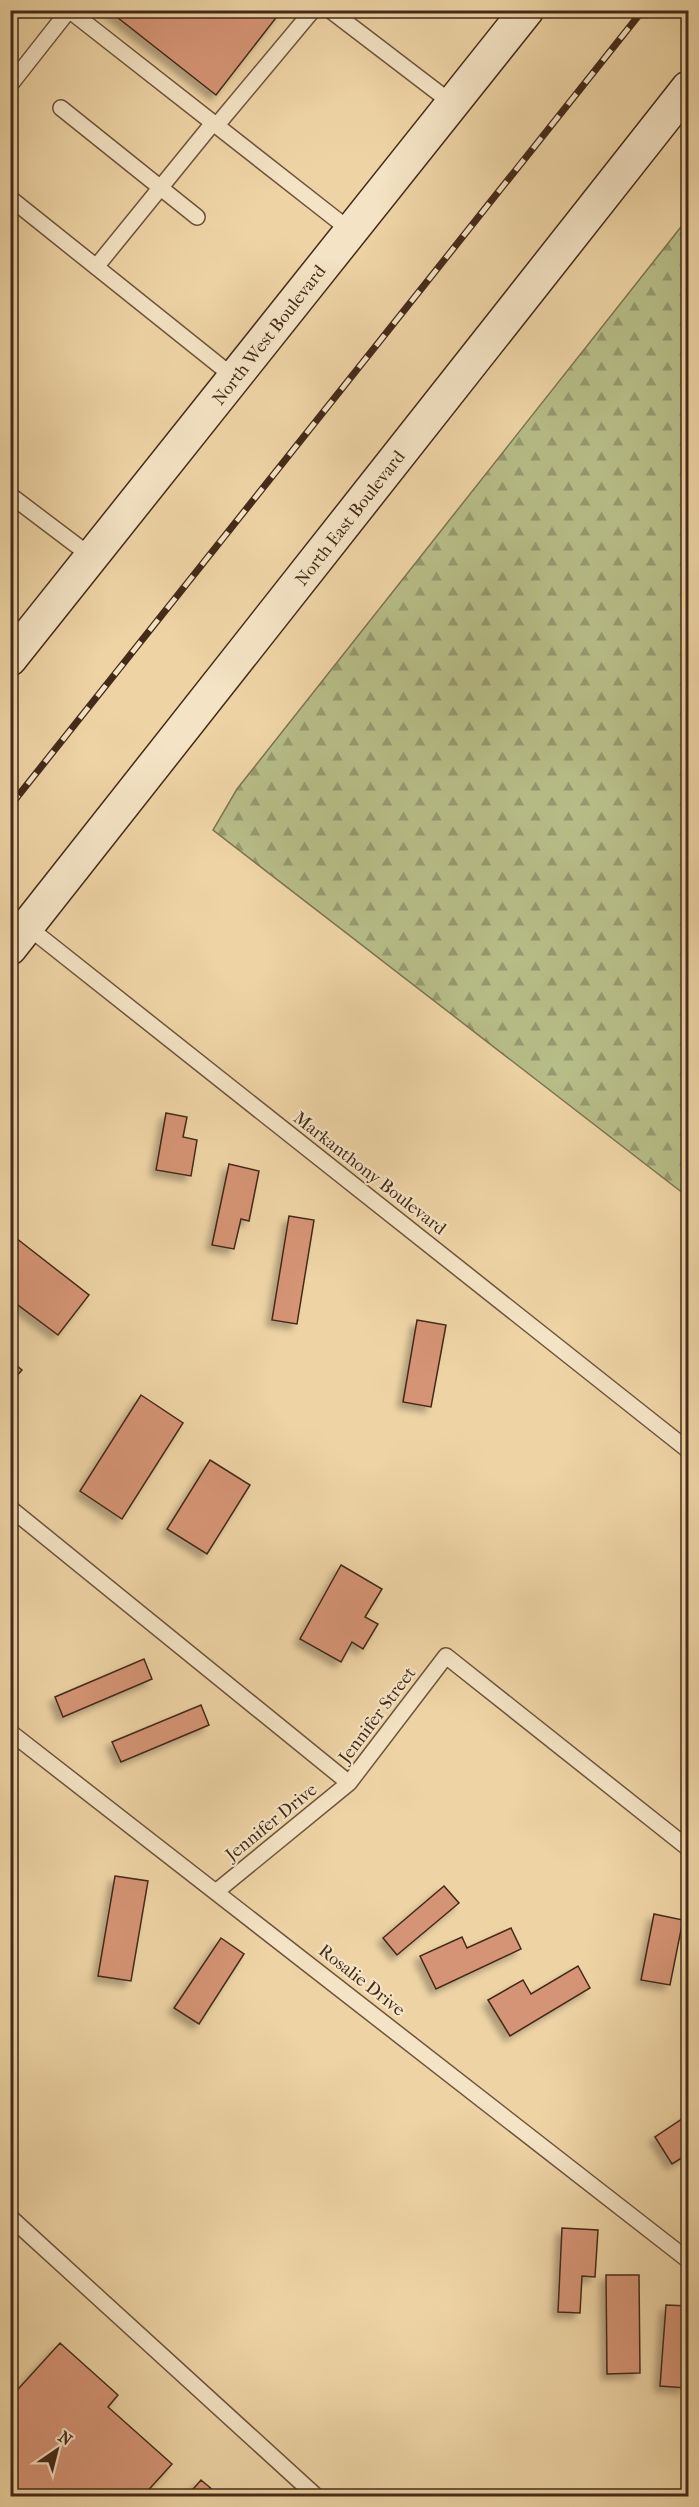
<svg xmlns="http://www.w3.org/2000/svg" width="699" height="2507" viewBox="0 0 699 2507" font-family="'IM FELL French Canon',serif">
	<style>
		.forest { fill: url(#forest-firs); stroke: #7e7450; stroke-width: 1.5 }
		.building { fill: #d59474; stroke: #442a19; stroke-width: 1.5; filter: url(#shadow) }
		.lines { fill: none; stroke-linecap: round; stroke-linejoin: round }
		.lane-casing { stroke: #6e543c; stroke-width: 18 }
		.secondary-casing { stroke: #442a19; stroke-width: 36 }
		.lane { stroke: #f4e3c4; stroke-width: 15 }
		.secondary { stroke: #f4e3c4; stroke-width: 33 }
		.rail-casing { stroke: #442a19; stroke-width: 7 }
		.rail { stroke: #f4e3c4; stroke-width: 4.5; stroke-dasharray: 14; stroke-linecap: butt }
		.labels { text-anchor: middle; stroke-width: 4.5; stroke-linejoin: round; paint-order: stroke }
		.street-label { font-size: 18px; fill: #442a19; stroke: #f4e3c4 }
	</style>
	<defs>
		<pattern id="forest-firs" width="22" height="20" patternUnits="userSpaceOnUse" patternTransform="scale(1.5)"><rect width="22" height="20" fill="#b7bd87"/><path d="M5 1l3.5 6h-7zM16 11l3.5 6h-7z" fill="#969a6e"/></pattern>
		<filter id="shadow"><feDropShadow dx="-5.5" dy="5.5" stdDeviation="3" flood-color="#0004"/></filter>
	</defs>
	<rect width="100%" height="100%" fill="#eed4a5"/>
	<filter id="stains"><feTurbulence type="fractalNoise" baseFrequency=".00333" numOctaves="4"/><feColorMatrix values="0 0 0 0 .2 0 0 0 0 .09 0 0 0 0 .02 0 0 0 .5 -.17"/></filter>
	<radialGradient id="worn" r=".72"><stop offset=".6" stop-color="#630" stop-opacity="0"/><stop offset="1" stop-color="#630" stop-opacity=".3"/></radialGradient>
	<path class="forest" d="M688,218V1197L213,830L237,789Z"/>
	<path class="building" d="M108,10H282L216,95Z
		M166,1113L187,1117L183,1137L197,1140L191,1176L156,1170Z
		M229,1164L259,1171L249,1221L241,1219L234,1249L212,1245Z
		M289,1216L314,1220L297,1324L272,1320Z
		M16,1238L89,1295L58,1335L10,1299V1246Z
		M417,1320L446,1325L431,1407L403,1402Z
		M10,1337L16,1342L10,1349Z
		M10,1360L22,1370L10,1383Z
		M141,1395L183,1423L122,1519L80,1491Z
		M210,1460L250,1485L207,1554L167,1529Z
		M341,1565L382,1589L365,1617L378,1624L363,1649L352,1642L341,1662L300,1639Z
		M144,1659L152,1679L63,1717L55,1697Z
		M201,1705L209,1725L121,1762L112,1742Z
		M115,1876L148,1881L131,1981L98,1976Z
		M444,1886L459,1903L397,1955L383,1938Z
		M654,1914L683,1920L670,1985L641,1980Z
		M511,1928L521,1949L436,1989L420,1956L462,1937L467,1948Z
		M221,1938L244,1954L199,2024L174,2008Z
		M578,1966L590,1988L510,2036L488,2000L523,1980L531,1994Z
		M688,2115V2154L672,2164L655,2137Z
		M562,2228L598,2230L595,2277L582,2276L580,2313L558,2312Z
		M606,2275H639L640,2373L607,2374Z
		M666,2305L688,2306L686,2388L660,2386Z
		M60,2343L118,2395L108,2407L172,2464L143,2496H10V2398Z
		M201,2480L220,2496H187Z"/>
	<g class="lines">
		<defs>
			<path id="lane" d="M69,10L351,231
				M330,10L453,104
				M10,85L69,10
				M61,108L197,217
				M217,125L313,10
				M10,198L235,378
				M96,267L213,123
				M10,495L92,557
				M28,927L688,1450
				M10,1508L349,1783L446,1656L688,1848
				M10,1732L688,2260
				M217,1891L349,1783
				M10,2217L316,2496"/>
			<path id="secondary" d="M10,659L527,10
				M10,948L688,88"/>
		</defs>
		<use href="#lane" class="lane-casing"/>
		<use href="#secondary" class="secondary-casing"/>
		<use href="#lane" class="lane"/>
		<use href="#secondary" class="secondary"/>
		<defs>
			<path id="rail" d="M10,806L643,10"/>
		</defs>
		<use href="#rail" class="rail-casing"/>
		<use href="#rail" class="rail"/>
	</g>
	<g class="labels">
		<g class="street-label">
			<text transform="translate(269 335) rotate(-52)" y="6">North West Boulevard</text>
			<text transform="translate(350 518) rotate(-52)" y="6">North East Boulevard</text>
			<text transform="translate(370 1173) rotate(38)" y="6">Markanthony Boulevard</text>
			<text transform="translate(377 1715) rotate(-53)" y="6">Jennifer Street</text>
			<text transform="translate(271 1822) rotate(-39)" y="6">Jennifer Drive</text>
			<text transform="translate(362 1980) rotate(38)" y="6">Rosalie Drive</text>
		</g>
	</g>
	<rect width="699" height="2507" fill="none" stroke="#eed4a5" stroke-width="36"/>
	<rect x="12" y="12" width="675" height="2483" fill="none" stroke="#442a19" stroke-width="3"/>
	<rect x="18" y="18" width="663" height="2471" fill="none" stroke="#442a19" stroke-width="1.5"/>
	<g transform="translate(57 2450) rotate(35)" stroke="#f4e3c4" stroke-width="4.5" paint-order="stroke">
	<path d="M0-4.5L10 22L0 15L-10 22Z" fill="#442a19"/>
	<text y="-9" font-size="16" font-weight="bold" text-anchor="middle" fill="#442a19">N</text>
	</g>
	<rect width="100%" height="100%" filter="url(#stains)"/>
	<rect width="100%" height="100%" fill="url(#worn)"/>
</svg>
